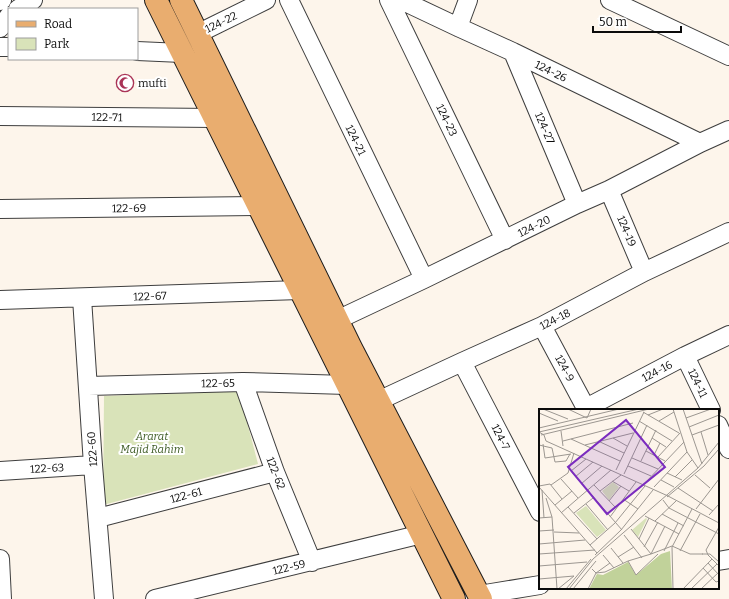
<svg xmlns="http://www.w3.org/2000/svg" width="729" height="599" viewBox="0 0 729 599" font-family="Bitter,serif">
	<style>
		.green { fill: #d9e3b9 }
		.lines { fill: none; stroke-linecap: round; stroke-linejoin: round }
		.minor-casing { stroke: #3e3e3e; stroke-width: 20 }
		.major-casing { stroke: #1c1c1c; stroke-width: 24 }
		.minor { stroke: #fff; stroke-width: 18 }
		.major { stroke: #e9ad6f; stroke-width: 22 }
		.labels { text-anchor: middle; stroke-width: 4; stroke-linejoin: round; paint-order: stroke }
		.street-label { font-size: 11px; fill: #0b0b0b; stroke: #fff }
		.poi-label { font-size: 11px; fill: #0b0b0b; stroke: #fff; text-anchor: start }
		.park-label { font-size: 11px; font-style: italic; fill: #3c5a23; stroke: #fff }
		.inset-road { fill: none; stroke: #9c9791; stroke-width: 1 }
		.view { fill: #7b2cbf; fill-opacity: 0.15; stroke: #7b2cbf; stroke-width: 2 }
		.inset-edge { fill: none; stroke: #0b0b0b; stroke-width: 2 }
	</style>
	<rect width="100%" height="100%" fill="#fdf5eb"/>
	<path class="green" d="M239,391L258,464L103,505L104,396Z"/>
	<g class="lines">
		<defs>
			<path id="minor" d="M289,0L424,279
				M389,0L505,240
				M401,0L458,27L513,52L700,143
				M610,0L729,56
				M0,1L2,0
				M18,9L33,0
				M458,27L468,0
				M0,28L9,16
				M197,34L266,0
				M0,47H9
				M137,51L182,53
				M513,52L577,204
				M0,116L215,118
				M609,190L644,272
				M0,209L258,206
				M82,298L93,465L104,599
				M0,300L300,290
				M337,320L424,279L577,204L609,190L700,143L729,130
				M542,326L587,410
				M685,356L711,410
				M462,362L540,512
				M243,382L275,472L312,562
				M88,386L243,382L347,385
				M378,401L462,362L542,326L644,272L729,232
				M586,408L685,356L729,335
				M718,425L729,449
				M0,471L93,465
				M98,518L275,472
				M0,559L2,599
				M718,561L729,559
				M479,595L540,585
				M155,599L422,534"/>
			<path id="major" d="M156,0L454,599
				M181,0L351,348L481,599"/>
		</defs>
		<use href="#minor" class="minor-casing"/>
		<use href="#major" class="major-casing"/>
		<use href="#minor" class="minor"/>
		<use href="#major" class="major"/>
	</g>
	<defs>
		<symbol id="mosque-ring" viewBox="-11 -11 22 22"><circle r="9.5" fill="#fff" stroke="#aa3457" stroke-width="1.5"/><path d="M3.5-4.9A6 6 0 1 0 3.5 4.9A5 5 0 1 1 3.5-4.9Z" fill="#aa3457"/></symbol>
	</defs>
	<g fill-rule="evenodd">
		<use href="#mosque-ring" x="115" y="73" width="20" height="20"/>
	</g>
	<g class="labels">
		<g class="street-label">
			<text transform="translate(221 22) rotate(-26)" y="4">124-22</text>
			<text transform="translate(551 71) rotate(26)" y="4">124-26</text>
			<text transform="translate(107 117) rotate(1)" y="4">122-71</text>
			<text transform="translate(447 120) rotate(64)" y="4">124-23</text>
			<text transform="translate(545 128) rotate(67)" y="4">124-27</text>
			<text transform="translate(356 140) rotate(64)" y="4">124-21</text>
			<text transform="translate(129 208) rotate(-1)" y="4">122-69</text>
			<text transform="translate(534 226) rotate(-26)" y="4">124-20</text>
			<text transform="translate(627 231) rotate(67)" y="4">124-19</text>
			<text transform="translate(150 296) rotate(-2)" y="4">122-67</text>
			<text transform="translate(555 319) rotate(-27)" y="4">124-18</text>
			<text transform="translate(565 368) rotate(62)" y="4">124-9</text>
			<text transform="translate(657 371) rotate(-28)" y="4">124-16</text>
			<text transform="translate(218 383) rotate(-1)" y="4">122-65</text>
			<text transform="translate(698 383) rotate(64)" y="4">124-11</text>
			<text transform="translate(501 437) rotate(63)" y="4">124-7</text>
			<text transform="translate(92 449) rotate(-94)" y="4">122-60</text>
			<text transform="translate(47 468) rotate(-3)" y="4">122-63</text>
			<text transform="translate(276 473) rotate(69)" y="4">122-62</text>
			<text transform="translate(186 495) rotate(-15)" y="4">122-61</text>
			<text transform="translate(289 567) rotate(-13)" y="4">122-59</text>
		</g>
		<g class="poi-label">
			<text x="138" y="87">mufti</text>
		</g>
		<g class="park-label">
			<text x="152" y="440">Ararat<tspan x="152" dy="13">Majid Rahim</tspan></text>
		</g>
	</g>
	<g transform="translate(539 409)">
		<rect width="180" height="180" fill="#fdf5eb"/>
		<path d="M74,73L80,78L70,91L63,82ZM47,97L67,121L58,128L37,104ZM107,109L108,110L99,128L93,121Z" fill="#d9e3b9"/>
		<path d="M131,142L133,180H50L58,165L64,166L89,153L97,166L122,145Z" fill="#c1d29a"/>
		<path class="inset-road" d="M4,0L29,10M29,0L48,9L52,0M134,0L148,43L159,59M144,0L163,55M104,3L140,24M0,4L19,12M109,6L124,0M147,9L172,0M100,12L133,32M120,12L135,3M150,18L180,6M0,19L80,0M22,22L24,37M0,23L5,26L7,32L129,87L180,114M0,23L100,0M162,23L169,46M2,26L110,0M153,26L180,16M74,29L88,37M113,29L127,38M32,30L81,52M24,32L94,14M59,32L85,44M4,35L6,49M0,36L13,39L16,53L27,52L31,45M46,36L94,24M107,42L126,52M115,46L121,34M119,48L141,24M6,49L32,45M93,49L119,60M102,52L117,21M89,57L112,67M77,61L105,3M32,62L83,121M32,62L47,50M29,64L35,44M128,64L143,71M85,65L108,16M156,66L171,79M36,68L54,53M136,68L153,51M22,70L39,89M122,71L135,78M73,72L90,82M106,74L145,33M42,75L63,57M12,76L29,64M55,76L77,99M0,77L11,75L23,90M0,78L58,144M115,78L148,43M139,79L174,102M3,81L5,109M61,82L82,66M128,88L165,57L180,40M7,89L13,108L18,180M84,90L99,100M124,91L130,99L180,125M70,92L82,77M47,95L69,121M16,96L33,82M29,98L58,130M157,100L180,70M22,104L72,61M35,104L54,89M123,105L145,117M170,106L180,95M106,107L140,125M71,108L97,73M0,109L13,108M116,112L137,92M180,118L167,141L169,146L180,157M92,120L112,145L133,137L151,145H164M0,122L15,121M15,123L40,124M85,126L103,149M100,130L110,109M0,135L46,131M51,136L76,114L106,77M105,138L119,113M72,139L84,154M125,142L139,114M141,142L161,105M0,145L56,141M163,145H171L180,153M56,146L82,121L114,81M64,146L75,159M79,148L95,138M89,152L97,166L119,145M169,154L180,166M0,157L48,153M164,159L177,173L180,172M53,160L57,164L66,163L89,152L112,145L126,117M0,170L35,167M19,180L35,167M27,180L52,150M30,180L54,150L159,59L180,33M34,180L57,152M49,180L57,164L71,154M134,180L133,138L153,100M144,180L173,150M152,180L178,155M162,180L180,163"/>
		<path class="view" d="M87,11L126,58L68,105L29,58Z"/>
		<rect width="180" height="180" class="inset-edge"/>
	</g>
	<rect x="8" y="8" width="130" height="52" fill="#ffffff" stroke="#9d9d9d"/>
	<rect x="16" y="21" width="20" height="6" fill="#e9ad6f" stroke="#9d9d9d"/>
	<text x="44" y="28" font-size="12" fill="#0b0b0b">Road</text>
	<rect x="16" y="38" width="20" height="12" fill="#d9e3b9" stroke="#9d9d9d"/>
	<text x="44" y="48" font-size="12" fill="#0b0b0b">Park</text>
	<path d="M593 26v6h88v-6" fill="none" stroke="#0b0b0b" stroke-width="2"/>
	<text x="599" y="26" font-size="12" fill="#0b0b0b" stroke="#ffffff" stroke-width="3" paint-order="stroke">50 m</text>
</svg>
